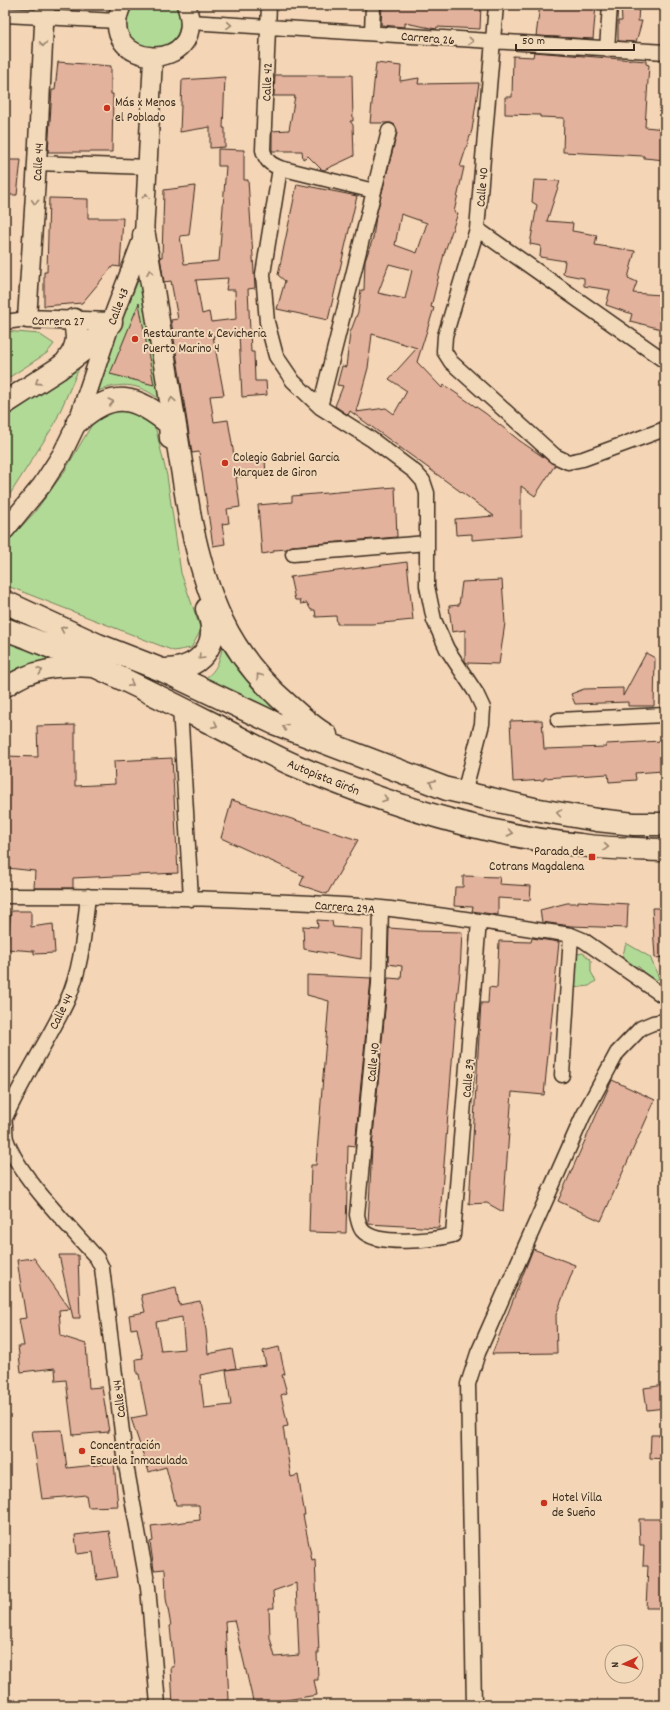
<svg xmlns="http://www.w3.org/2000/svg" width="670" height="1710" viewBox="0 0 670 1710" font-family="Dekko,sans-serif">
	<style>
		.green { fill: #b1da97; stroke: #76825a }
		.building { fill: #e3b29c; stroke: #3b2a1e; fill-rule: evenodd }
		.lines { fill: none; stroke-linecap: round; stroke-linejoin: round }
		.minor-casing { stroke: #3b2a1e; stroke-width: 17 }
		.tertiary-casing { stroke: #3b2a1e; stroke-width: 21 }
		.trunk-casing { stroke: #3b2a1e; stroke-width: 25 }
		.minor { stroke: #f2d9b9; stroke-width: 14 }
		.tertiary { stroke: #f2d9b9; stroke-width: 18 }
		.trunk { stroke: #f2d9b9; stroke-width: 22 }
		.oneway { stroke: #96826c }
		.poi-dot { fill: #c8321e; stroke: #f2d9b9; stroke-width: 1.5 }
		.labels { text-anchor: middle; stroke-width: 4; stroke-linejoin: round; paint-order: stroke }
		.street-label { font-size: 13px; fill: #3b2a1e; stroke: #f2d9b9 }
		.poi-label { font-size: 13px; fill: #3b2a1e; stroke: #f2d9b9; text-anchor: start }
	</style>
	<rect width="100%" height="100%" fill="#f4d6b7"/>
	<filter id="ink" filterUnits="userSpaceOnUse"><feTurbulence type="fractalNoise" baseFrequency=".025" numOctaves="2"/><feDisplacementMap in="SourceGraphic" scale="8" xChannelSelector="R" yChannelSelector="G"/><feConvolveMatrix kernelMatrix="1 2 1 2 8 2 1 2 1" color-interpolation-filters="sRGB"/></filter>
	<g filter="url(#ink)">
		<path class="green" d="M129,5H175C185,20 180,40 163,48C156,50 144,48 137,48C124,31 122,25 129,5Z
			M142,271L166,405C142,383 123,380 93,393Z
			M5,331L39,334L54,344L47,353L5,380Z
			M80,366L54,425L5,502V418Z
			M126,406L149,415L156,430L167,476L181,573L201,630L191,648L174,651L5,585V544L34,513L64,472L94,421L109,409Z
			M5,639L53,660L5,678Z
			M223,645L270,706L295,723L202,680C217,672 219,661 223,645Z
			M626,943L650,957L659,978L652,983L643,978L642,970L638,966L631,968L620,960L623,955Z
			M583,953L591,960V972L596,981L589,986L573,988L572,955Z"/>
		<path class="building" d="M382,5H481L480,29L437,27L436,29L405,23V27L381,25Z
			M540,5H596L593,39L536,36Z
			M621,5H639L638,21H642L636,42L618,41V21H622Z
			M534,52L646,61V64L649,65L645,127L665,129V160L644,158V156L563,152L564,118L540,117V115L505,114V97H512L513,56L533,57Z
			M58,62L111,66V94H113L112,152H48L52,90H55Z
			M376,63L401,66L400,81L419,78L418,84L479,83L472,130L460,167H464L454,212L458,213L444,254L431,307L434,308L417,362L442,388L444,385L485,413L520,441L555,465L535,496L521,486V536L472,540V534L456,535L455,519L494,516L350,411L348,415L335,406L343,386L337,385L342,366L346,367L350,333L358,312L361,290H364L365,261L373,238L376,216L397,133L395,125L391,123H370ZM401,214L427,223L417,253L395,245ZM389,264L412,270L405,299L378,293ZM372,334L417,348L389,379L407,391L394,414L386,408L356,412L368,368Z
			M275,75H352L353,121H350L353,125L354,156L324,170L321,169L308,156L303,159L302,151H272V131L289,130L295,96H274Z
			M225,77L223,128H225V147L210,148V127L180,132L182,80Z
			M218,149L244,150V180H248L255,288L248,289L251,352H254L255,381H266L267,395L242,397L239,333L213,336L224,395L210,396L214,422L228,420L235,461L265,459L266,475L236,477L240,507L227,509L229,523L222,524L225,544L213,546L199,452L192,453L171,320L178,319L171,281L164,282L160,257H162L164,190L195,186L189,235L180,236L184,264L219,261L226,166H218ZM228,278L226,290H235L236,319L211,322L209,312L202,314L196,280Z
			M5,160H21L17,195H5Z
			M534,180L560,181L547,221L573,223L572,231L597,235L595,245L635,251L628,278L637,282L633,293L661,295L659,314H665V330L630,321L632,314L606,305L610,290L584,286V278L563,274L565,261L540,257L541,246L530,244L537,205L532,202Z
			M297,184L357,196L328,320L277,309L285,281L278,275Z
			M49,198L88,199V218H123L120,267L113,266L82,303L44,306V272H47Z
			M139,303L154,385L110,374Z
			M395,487L397,537L292,546L287,549L274,550V552L262,554L258,505L292,502V496Z
			M407,562L413,620L372,624H337L336,616L316,617L315,610H311L307,603L301,604L300,600H295L290,577Z
			M502,580L505,623L499,664L467,663L465,661V630L452,632L449,606L459,605L462,582Z
			M646,653L655,658L654,706H628V702L575,704L571,694L584,689L623,688V696Z
			M542,720L544,749L606,747V744L661,741L663,771L635,773L636,780L609,782L608,774L544,778V780L513,782L510,721Z
			M75,725V786L115,784L114,761L172,758L178,873L73,878V888H34L35,871L7,868L9,843L5,842V756L38,757L37,726Z
			M232,800L358,840L327,894L300,885L304,876L221,838Z
			M463,876L500,877L499,884L531,886L530,900L498,898V915L472,911L473,907L454,906L455,887H463Z
			M578,901L628,904L627,928L571,926L542,922L540,910L567,903H578Z
			M652,908H665V957L655,958Z
			M11,911H31V927L53,924L55,953L34,954V951L7,949Z
			M317,920L332,921L333,927L362,929L361,959L304,949L303,926L318,927Z
			M389,928L416,930V931L462,932L460,973L457,999L439,1228L368,1224L372,1147L388,978L401,979L402,966L388,964Z
			M532,938L559,942L544,1095L512,1092L503,1212L487,1203L469,1204L481,1003H488L489,987L497,988L499,941L531,942Z
			M307,975L371,978L355,1146L348,1145L346,1233L309,1232L311,1165H316L329,1001L307,995Z
			M612,1080L655,1100L601,1221L558,1201Z
			M533,1249L575,1265L556,1315L557,1353L492,1354Z
			M59,1255H78L80,1318H73Z
			M34,1258L70,1309L59,1310L61,1336L86,1344L89,1388L102,1387L109,1432L73,1435L66,1380L56,1381L55,1368L21,1372L18,1346H24L19,1319L26,1318L17,1260Z
			M176,1287L179,1305L200,1301L206,1330L208,1354L232,1349L236,1368L200,1375L204,1408L231,1405L226,1370L266,1365L263,1351L279,1347L285,1374L282,1375L287,1393L281,1395L288,1426L283,1427L291,1477L298,1475L305,1515H303L312,1560L315,1559L319,1653H317L318,1680H314L317,1695L286,1700L287,1705H254L234,1620L225,1621L229,1700L173,1705L171,1667H174L170,1626H171L166,1598L165,1569L154,1570L150,1542L153,1541L151,1526L200,1520L199,1505H176L166,1467L149,1472L131,1418L147,1415L139,1374H137L136,1359L143,1358L137,1328L131,1329L129,1315L145,1312L141,1295ZM182,1317L185,1349L161,1351L156,1322ZM296,1583L299,1655L275,1657L270,1638L269,1608H274L273,1591Z
			M665,1385V1408L647,1410L644,1388Z
			M62,1430L67,1468L114,1463L118,1506L88,1507L86,1495L42,1499L32,1431Z
			M651,1435H665V1459L650,1458Z
			M639,1519H665V1608H646L648,1566H643L644,1545H640Z
			M109,1531L117,1577L97,1580L93,1552L77,1554L75,1535Z"/>
		<g class="lines">
			<defs>
				<path id="minor" d="M269,5L263,150C266,161 270,164 280,168L374,191
					M496,5L477,229L445,336L444,351L451,362L555,456L568,462L583,459L665,429
					M5,15L117,21
					M190,22C349,31 507,43 665,52
					M372,32L373,5
					M607,49L610,5
					M37,163L148,167
					M280,168L263,274L267,322L276,356L293,381L320,407L371,439L415,472L423,481L427,493V586L434,620L447,649L476,693L483,708L482,724L464,793
					M477,229L665,361
					M5,322L27,319
					M320,407L389,131
					M293,554L427,543
					M180,707L191,899
					M558,720L665,715
					M5,896C124,896 243,898 361,906C432,912 501,925 571,935L583,940L665,997
					M381,909L379,984L357,1215C358,1219 359,1226 362,1230C376,1247 434,1240 453,1235L479,921
					M562,1075L571,935
					M5,1118C23,1078 48,1041 67,1001C82,968 84,931 88,896
					M5,1124C5,1129 5,1134 6,1139C19,1177 70,1227 97,1258L102,1268L126,1465L148,1587L158,1705
					M474,1705L468,1384L478,1353L583,1116L617,1053L641,1028L653,1023L665,1021"/>
				<path id="tertiary" d="M45,5L37,163L27,319L111,322
					M122,5C92,70 212,77 186,5
					M5,530L42,485L62,454L78,421L111,322L144,235L153,58
					M5,688C32,667 61,666 93,668"/>
				<path id="trunk" d="M144,235L190,518C206,595 226,652 288,705C300,716 312,727 326,735
					M67,361C78,348 79,336 74,320
					M5,403L58,369L91,344L111,322
					M78,421C114,389 136,396 170,424L171,438
					M5,602L98,645L162,670L274,723L447,789L534,809L597,820L634,824H665
					M5,629C74,654 142,688 207,721C237,736 266,753 296,766C386,804 482,835 580,845C608,849 637,849 665,850
					M162,670C199,671 223,645 207,609"/>
			</defs>
			<use href="#minor" class="minor-casing"/>
			<use href="#tertiary" class="tertiary-casing"/>
			<use href="#trunk" class="trunk-casing"/>
			<use href="#minor" class="minor"/>
			<use href="#tertiary" class="tertiary"/>
			<use href="#trunk" class="trunk"/>
		</g>
		<defs><path id="oneway-chevron" d="M-2-3.5L2.5 0L-2 3.5" fill="none" stroke-width="1.6" stroke-linecap="round" stroke-linejoin="round"/></defs>
		<g class="oneway">
			<use href="#oneway-chevron" transform="translate(229 25) rotate(3)"/>
			<use href="#oneway-chevron" transform="translate(471 41) rotate(5)"/>
			<use href="#oneway-chevron" transform="translate(43 44) rotate(93)"/>
			<use href="#oneway-chevron" transform="translate(146 196) rotate(-87)"/>
			<use href="#oneway-chevron" transform="translate(35 202) rotate(94)"/>
			<use href="#oneway-chevron" transform="translate(150 272) rotate(-100)"/>
			<use href="#oneway-chevron" transform="translate(38 382) rotate(147)"/>
			<use href="#oneway-chevron" transform="translate(172 400) rotate(-99)"/>
			<use href="#oneway-chevron" transform="translate(111 402) rotate(-12)"/>
			<use href="#oneway-chevron" transform="translate(63 629) rotate(-156)"/>
			<use href="#oneway-chevron" transform="translate(201 657) rotate(134)"/>
			<use href="#oneway-chevron" transform="translate(40 671) rotate(-17)"/>
			<use href="#oneway-chevron" transform="translate(259 676) rotate(-128)"/>
			<use href="#oneway-chevron" transform="translate(131 684) rotate(25)"/>
			<use href="#oneway-chevron" transform="translate(215 725) rotate(27)"/>
			<use href="#oneway-chevron" transform="translate(285 727) rotate(-159)"/>
			<use href="#oneway-chevron" transform="translate(432 783) rotate(-159)"/>
			<use href="#oneway-chevron" transform="translate(385 799) rotate(20)"/>
			<use href="#oneway-chevron" transform="translate(559 813) rotate(-170)"/>
			<use href="#oneway-chevron" transform="translate(510 833) rotate(11)"/>
			<use href="#oneway-chevron" transform="translate(606 847) rotate(4)"/>
		</g>
	</g>
	<g class="poi-dot">
		<circle cx="107" cy="108" r="4"/>
		<circle cx="135" cy="339" r="4"/>
		<circle cx="225" cy="463" r="4"/>
		<rect x="588" y="853" width="8" height="8" rx="2"/>
		<circle cx="82" cy="1451" r="4"/>
		<circle cx="544" cy="1503" r="4"/>
	</g>
	<g class="labels">
		<g class="street-label">
			<text transform="translate(428 37) rotate(5)" y="5">Carrera 26</text>
			<text transform="translate(266 82) rotate(-88)" y="5">Calle 42</text>
			<text transform="translate(37 162) rotate(-87)" y="5">Calle 44</text>
			<text transform="translate(481 187) rotate(-85)" y="5">Calle 40</text>
			<text transform="translate(117 306) rotate(-69)" y="5">Calle 43</text>
			<text transform="translate(58 320) rotate(1)" y="5">Carrera 27</text>
			<text transform="translate(324 776) rotate(22)" y="5">Autopista Girón</text>
			<text transform="translate(345 906) rotate(4)" y="5">Carrera 29A</text>
			<text transform="translate(60 1011) rotate(-64)" y="5">Calle 44</text>
			<text transform="translate(372 1062) rotate(-84)" y="5">Calle 40</text>
			<text transform="translate(467 1078) rotate(-85)" y="5">Calle 39</text>
			<text transform="translate(118 1399) rotate(-97)" y="5">Calle 44</text>
		</g>
		<g class="poi-label">
			<text x="115" y="106">Más x Menos<tspan x="115" dy="15">el Poblado</tspan></text>
			<text x="143" y="337">Restaurante &amp; Cevicheria<tspan x="143" dy="15">Puerto Marino 4</tspan></text>
			<text x="233" y="461">Colegio Gabriel Garcia<tspan x="233" dy="15">Marquez de Giron</tspan></text>
			<text x="584" y="855" text-anchor="end">Parada de<tspan x="584" dy="15">Cotrans Magdalena</tspan></text>
			<text x="90" y="1449">Concentración<tspan x="90" dy="15">Escuela Inmaculada</tspan></text>
			<text x="552" y="1501">Hotel Villa<tspan x="552" dy="15">de Sueño</tspan></text>
		</g>
	</g>
	<rect width="670" height="1710" fill="none" stroke="#f2d9b9" stroke-width="20"/>
	<rect x="10" y="10" width="650" height="1690" fill="none" stroke="#3b2a1e" stroke-width="1.5" filter="url(#ink)"/>
	<g transform="translate(624 1664) rotate(266)"><circle r="19" fill="#f2d9b9" stroke="#a9937b"/>
	<path d="M0-3L7 15L0 10L-7 15Z" fill="#c8321e"/>
	<text y="-6" font-size="11" font-weight="bold" text-anchor="middle" fill="#3b2a1e">N</text>
	</g>
	<path d="M516 44v6h118v-6" fill="none" stroke="#3b2a1e" stroke-width="2"/>
	<text x="522" y="44" font-size="12" fill="#3b2a1e" stroke="#f2d9b9" stroke-width="3" paint-order="stroke">50 m</text>
</svg>
